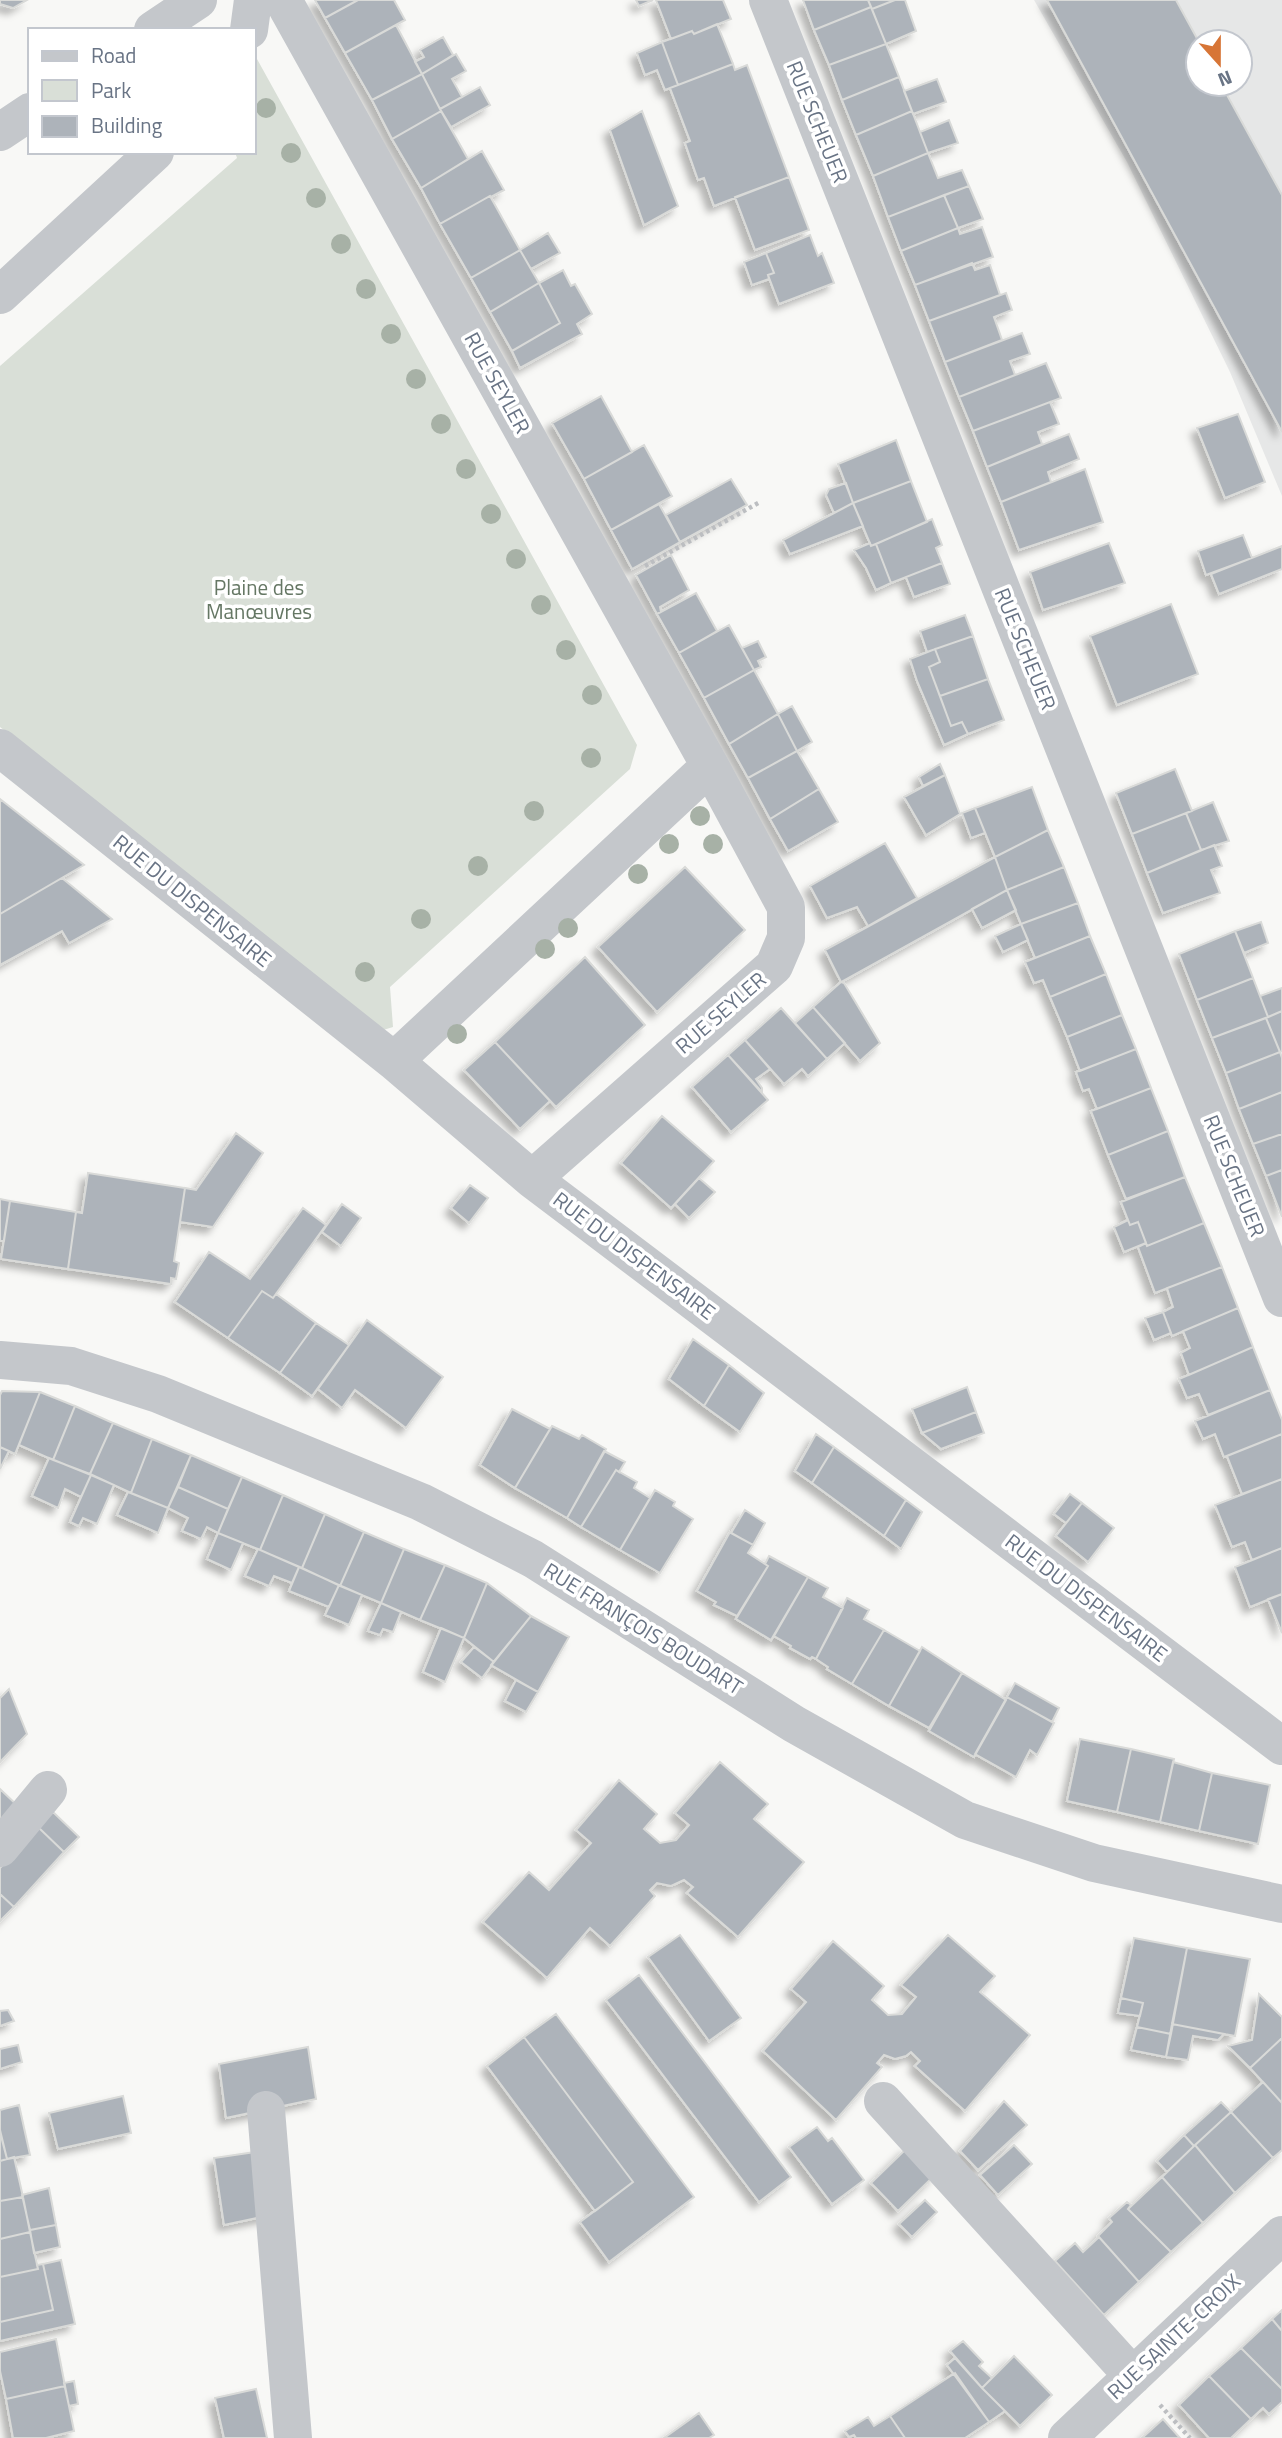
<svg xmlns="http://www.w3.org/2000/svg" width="1282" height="2438" viewBox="0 0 1282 2438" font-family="'Titillium Web',sans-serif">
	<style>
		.built { fill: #e6e7e7; fill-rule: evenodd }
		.green { fill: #d9dfd7 }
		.building { fill: #adb3ba; stroke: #d9dad8; stroke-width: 2; filter: url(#shadow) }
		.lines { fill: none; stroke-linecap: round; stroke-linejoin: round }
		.path { stroke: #bcbec1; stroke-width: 4.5; stroke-dasharray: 3.5 3.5; stroke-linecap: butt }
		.minor { stroke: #c4c7cb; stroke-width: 38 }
		.tree { fill: #a7b1a6 }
		.labels { text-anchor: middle; stroke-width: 7; stroke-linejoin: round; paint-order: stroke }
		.street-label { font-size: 21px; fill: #697485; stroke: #fff }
		.park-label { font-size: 21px; fill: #657764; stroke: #fff }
	</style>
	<defs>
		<filter id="shadow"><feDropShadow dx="-6" dy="6" stdDeviation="3.5" flood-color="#0004"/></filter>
	</defs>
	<rect width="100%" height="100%" fill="#f8f8f6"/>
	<path class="built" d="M1034,0H1282V496L1230,372L1127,162ZM1198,42H1240V84H1198Z"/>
	<path class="green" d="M257,59L637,745L630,769L390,987L393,1027L380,1031L0,727V366L237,158L235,152H254V65Z"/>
	<path class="building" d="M0,0H27L13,8L0,4Z
		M315,0H358L325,18Z
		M358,0H394L405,20L345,53L325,18Z
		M636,0H653L639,6Z
		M656,0H723L731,19L694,34L692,31L671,39Z
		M803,0H868L871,7L814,30Z
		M868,0H895L872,9Z
		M895,0H905L916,31L886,44L872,9Z
		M1047,0H1176L1199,42L1198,84H1221L1282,195V432Z
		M871,7L886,44L829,65L814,30Z
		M717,24L733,64L678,85L662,42L692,31L694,34Z
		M396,25L422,74L372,100L345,53Z
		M443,37L453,55L422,74L415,62L424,57L420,50Z
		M662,42L678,85L665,90L657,70L645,75L637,53Z
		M886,44L899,77L842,100L829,65Z
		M456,54L466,71L452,79L462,97L440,109L422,74Z
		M733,64L735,70L747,65L789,177L714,206L704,178L698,180L685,143L690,141L670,88Z
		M422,74L441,111L392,139L372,100Z
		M899,77L912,111L856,135L842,100Z
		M937,79L946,102L913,114L904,91Z
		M480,87L490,105L451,127L440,109Z
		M441,111L468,159L421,188L392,139Z
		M642,111L678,206L644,225L610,130Z
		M912,111L928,153L873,176L856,135Z
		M949,120L958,143L928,153L920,132Z
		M482,151L504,190L491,197L490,196L440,224L421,188Z
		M928,153L938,178L962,170L969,186L888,217L873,176Z
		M789,177L809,230L755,250L735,197Z
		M969,186L983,219L958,228L944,195Z
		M944,195L958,228L901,251L888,217Z
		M490,196L520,250L471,278L440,224Z
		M982,227L993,257L915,285L901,251L958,228L960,234Z
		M548,233L560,253L531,269L520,250Z
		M810,235L818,256L822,253L834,283L779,304L768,275L774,273L766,253Z
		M520,250L539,283L490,312L471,278Z
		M766,253L774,273L768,275L769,279L752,285L744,262Z
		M972,263L975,270L990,265L1000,295L929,321L915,285Z
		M563,270L571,286L575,284L592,314L577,324L582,334L520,368L512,351L560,323L539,283Z
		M539,283L560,323L512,351L490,312Z
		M1006,293L1012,310L994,317L1002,340L945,362L929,321Z
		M1022,333L1030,354L1010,361L1015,375L959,397L945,362Z
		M1046,363L1061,398L973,431L959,397Z
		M601,396L632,452L584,479L552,423Z
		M1050,402L1059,424L1038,432L1042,444L987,467L973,431Z
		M1238,414L1265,482L1225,498L1197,428Z
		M1069,434L1079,459L1048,472L1051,482L1001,502L987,467Z
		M896,440L911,481L853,503L838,464Z
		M644,445L672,496L611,530L584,479Z
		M1085,469L1103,522L1019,550L1001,502Z
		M731,479L747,505L680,542L666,515Z
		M911,481L927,522L871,546L853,503Z
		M846,483L853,503L834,513L826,495L829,489Z
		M853,503L863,526L790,554L783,540Z
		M659,504L680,542L632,569L611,530Z
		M932,519L942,545L936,548L942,563L891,583L876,544Z
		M1243,535L1252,558L1206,575L1198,551Z
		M870,543L871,546L876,544L891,583L876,590L866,568L854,550Z
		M1109,543L1125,583L1043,610L1030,572Z
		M1282,546V569L1219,594L1211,574Z
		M671,555L689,590L660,607L661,612L657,614L636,575Z
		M942,563L950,584L914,597L906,577Z
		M696,593L717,631L679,653L657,614Z
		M1171,604L1198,674L1117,705L1090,636Z
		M965,615L973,636L927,652L920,631Z
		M729,625L754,670L704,698L679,653Z
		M973,636L988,679L940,696L929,667L940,662L935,649Z
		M758,641L766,657L758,661L761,667L754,670L742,648Z
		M935,649L940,662L929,667L951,726L962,722L968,734L944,745L917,681L910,659Z
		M754,670L778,714L729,744L704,698Z
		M988,679L1004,720L968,734L962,722L951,726L940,696Z
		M792,706L812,742L797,751L778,714Z
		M778,714L797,751L748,778L729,744Z
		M797,751L819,789L770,819L748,778Z
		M940,764L945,775L923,786L919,777Z
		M1175,769L1192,811L1132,834L1116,793Z
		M945,775L960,814L926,835L904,797Z
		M1032,787L1048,830L995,857L975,808Z
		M819,789L838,822L788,851L770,819Z
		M0,799L84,865L0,914Z
		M1213,802L1229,841L1201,850L1186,813Z
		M975,808L985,833L971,838L962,813Z
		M1186,813L1201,850L1147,873L1132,834Z
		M1048,830L1064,867L1007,890L995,857Z
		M885,843L917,898L868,926L857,907L827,918L810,886Z
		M1214,845L1222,866L1211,870L1220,893L1163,913L1147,873Z
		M995,857L1007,890L841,982L825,950Z
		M685,867L745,930L657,1012L598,947Z
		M1064,867L1078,903L1021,924L1007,890Z
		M62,878L112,919L69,943L62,931L0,965V914Z
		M1007,890L1016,910L982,928L972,909Z
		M1078,903L1090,936L1035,958L1021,924Z
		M1261,922L1268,943L1244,953L1235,931Z
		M1021,924L1028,940L1003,952L995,936Z
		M1235,931L1253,978L1197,1000L1179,954Z
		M1090,936L1106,974L1050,997L1043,980L1034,983L1025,962Z
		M585,957L645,1025L556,1107L495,1042Z
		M1106,974L1122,1015L1067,1037L1050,997Z
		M1253,978L1268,1017L1212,1038L1197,1000Z
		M841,982L844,983L880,1043L860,1061L813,1007Z
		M1282,988V1011L1268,1017L1260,996Z
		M813,1007L845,1043L827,1059L795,1023Z
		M781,1008L827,1059L808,1076L802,1069L784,1084L745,1040Z
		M1282,1011V1051L1280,1052L1266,1018Z
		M1122,1015L1136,1049L1080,1071L1067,1037Z
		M1266,1018L1280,1052L1226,1073L1212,1038Z
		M745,1040L770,1069L756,1079L762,1088V1092L728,1055Z
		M495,1042L550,1101L520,1129L464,1070Z
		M1136,1049L1151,1088L1097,1109L1089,1089L1083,1091L1076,1072Z
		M1280,1052L1282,1058V1092L1239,1109L1226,1073Z
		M728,1055L768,1100L731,1132L692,1087Z
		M1151,1088L1168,1131L1108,1155L1091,1111Z
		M1282,1092V1134L1253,1144L1239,1109Z
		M662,1116L714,1161L671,1208L621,1163Z
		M1168,1131L1185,1177L1126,1199L1108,1155Z
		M236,1133L263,1153L213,1227L180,1222L185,1188L196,1190Z
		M1282,1134V1170L1266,1176L1253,1144Z
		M1282,1170V1217L1266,1176Z
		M88,1173L185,1188L174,1261L179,1263L176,1279L171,1278V1284L68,1269L76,1212L82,1213Z
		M1185,1177L1204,1223L1147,1246L1138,1222L1130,1225L1121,1202Z
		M699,1178L715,1192L689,1218L675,1204Z
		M470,1185L488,1198L469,1223L451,1208Z
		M0,1199L10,1201L4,1241H0Z
		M10,1201L76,1212L68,1269L1,1259Z
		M342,1204L361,1218L341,1246L322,1232Z
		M303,1208L326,1225L273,1298L262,1291L228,1338L175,1302L209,1252L250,1279Z
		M1128,1220L1130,1225L1138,1222L1146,1243L1124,1252L1114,1227Z
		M1204,1223L1222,1267L1155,1293L1138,1247L1146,1243L1147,1246Z
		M1222,1267L1238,1308L1172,1336L1163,1312L1173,1307L1167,1288Z
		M262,1291L273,1298L276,1294L316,1323L280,1373L228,1338Z
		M1238,1308L1253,1347L1189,1375L1181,1353L1190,1348L1183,1331Z
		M1163,1312L1171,1333L1154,1340L1145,1318Z
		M367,1320L443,1377L406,1428L355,1390L342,1408L318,1389Z
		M316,1323L349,1345L312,1396L280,1373Z
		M693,1339L729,1365L704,1406L669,1379Z
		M1253,1347L1270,1390L1208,1415L1199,1394L1187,1398L1179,1379Z
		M729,1365L764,1393L740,1432L704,1406Z
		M967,1387L976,1412L922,1433L912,1409Z
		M1270,1390L1282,1420V1434L1224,1457L1215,1434L1203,1439L1195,1421Z
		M2,1391L40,1392L15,1454L0,1447V1395Z
		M40,1392L75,1406L53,1460L19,1445Z
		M75,1406L113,1423L90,1474L53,1460Z
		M512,1409L550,1429L515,1488L480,1465Z
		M976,1412L984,1433L941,1449L922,1433Z
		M113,1423L152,1439L131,1493L90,1474Z
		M552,1426L579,1439L582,1435L606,1449L567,1518L515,1488Z
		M816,1434L834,1447L812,1483L795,1471Z
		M1282,1434V1479L1242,1494L1227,1456Z
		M152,1439L191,1455L168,1508L131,1493Z
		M0,1447L9,1451L0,1469Z
		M834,1447L906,1500L884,1536L812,1483Z
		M604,1451L625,1462L619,1472L616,1470L581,1527L567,1518Z
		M191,1455L242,1477L228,1509L178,1487Z
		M49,1458L91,1475L81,1497L65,1489L58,1508L32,1496Z
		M616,1470L637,1482L634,1488L650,1498L620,1550L581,1527Z
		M91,1475L114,1485L97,1524L83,1518L79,1526L70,1522Z
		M242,1477L283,1495L260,1550L218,1533Z
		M1282,1479V1548L1252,1560L1245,1542L1232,1547L1215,1505Z
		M178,1487L228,1509L218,1533L207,1527L201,1539L182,1531L188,1518L168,1508Z
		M655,1490L675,1502L673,1506L693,1519L660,1573L620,1550Z
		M128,1492L168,1508L158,1533L117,1515Z
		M1070,1494L1082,1503L1066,1523L1054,1514Z
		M283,1495L325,1514L302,1568L260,1550Z
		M906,1500L922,1512L901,1549L884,1536Z
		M1082,1503L1114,1528L1088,1562L1056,1536Z
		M745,1510L765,1523L753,1545L731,1533Z
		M325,1514L364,1532L340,1586L302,1568Z
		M364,1532L404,1549L381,1603L340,1586Z
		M730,1532L753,1545L748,1553L768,1566L737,1616L714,1605L716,1602L697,1591Z
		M218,1533L243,1543L231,1570L207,1559Z
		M1282,1548V1594L1250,1607L1235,1567Z
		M258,1549L299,1567L292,1583L274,1576L269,1586L245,1576Z
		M404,1549L445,1565L420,1620L381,1603Z
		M769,1556L808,1577L771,1640L736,1619L768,1566L765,1564Z
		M445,1565L487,1583L464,1638L420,1620Z
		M299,1567L339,1585L329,1607L289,1591Z
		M808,1577L828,1588L823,1597L843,1608L816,1659L812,1657L810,1659L790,1648L791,1646L774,1636Z
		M487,1583L531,1616L494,1662L464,1638Z
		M339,1585L362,1595L349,1625L325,1615Z
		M1282,1594V1633L1268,1599Z
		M847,1598L869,1610L864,1619L884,1630L852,1684L827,1669L828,1667L816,1659Z
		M381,1603L401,1612L393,1632L383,1629L380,1635L368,1631Z
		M531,1616L569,1637L538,1692L491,1665Z
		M441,1628L464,1638L445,1682L423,1672Z
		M884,1630L920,1651L889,1706L852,1684Z
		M474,1647L494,1662L482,1678L461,1662Z
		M922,1647L962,1673L929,1728L889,1706Z
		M962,1673L1006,1700L974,1757L929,1731Z
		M516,1680L538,1692L526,1712L505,1701Z
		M1015,1683L1059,1708L1052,1722L1007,1697Z
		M9,1689L27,1734L0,1762V1698Z
		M1007,1697L1054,1723L1037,1755L1030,1750L1016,1777L975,1754Z
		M1080,1739L1131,1749L1117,1812L1067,1801Z
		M1131,1749L1174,1759L1160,1822L1117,1812Z
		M720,1762L768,1804L754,1819L804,1862L738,1937L687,1893L693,1887L684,1880L671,1886L657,1883L650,1890L655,1896L610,1946L590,1928L547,1978L483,1922L529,1872L549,1890L591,1843L576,1830L619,1780L657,1814L644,1829L660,1843L676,1840L689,1825L675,1813Z
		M1173,1762L1212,1773L1199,1831L1160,1822Z
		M1212,1773L1270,1785L1258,1844L1199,1831Z
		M0,1789L21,1809L0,1828Z
		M53,1812L79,1837L64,1852L38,1827Z
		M38,1827L64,1852L14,1907L0,1894V1868Z
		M0,1894L14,1907L0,1921Z
		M680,1935L741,2018L709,2041L648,1957Z
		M948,1935L995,1976L980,1992L1030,2035L965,2111L915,2066L920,2061L911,2052L906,2056L895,2059L884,2055L877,2063L882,2067L836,2120L763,2051L806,2002L791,1989L833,1941L884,1986L872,2000L888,2015L902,2014L916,1997L901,1985Z
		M1134,1938L1187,1948L1171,2034L1137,2027L1143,2003L1121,1998Z
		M1187,1948L1250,1959L1235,2036L1172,2024Z
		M639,1975L791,2177L759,2202L606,2000Z
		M1259,1994L1282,2017V2038L1250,2068L1228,2046L1252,2040Z
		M1121,1998L1143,2003L1140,2016L1118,2013Z
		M8,2010L14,2021L0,2026V2011Z
		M556,2014L694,2197L609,2262L580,2222L633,2182L524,2037Z
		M1172,2024L1224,2034L1218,2040L1193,2036L1188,2060L1166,2057Z
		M1137,2027L1171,2034L1166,2057L1131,2050Z
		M524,2037L633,2182L595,2211L487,2066Z
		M1282,2038V2103L1250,2068Z
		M18,2045L22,2062L0,2069V2049Z
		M308,2047L316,2099L226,2118L219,2064Z
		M1263,2082L1282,2103V2150L1273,2158L1231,2112Z
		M123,2096L131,2133L58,2149L49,2113Z
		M1004,2101L1027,2125L978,2170L960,2151Z
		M1221,2102L1231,2112L1194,2146L1184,2135Z
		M19,2105L30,2155L7,2159L0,2130V2110Z
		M1231,2112L1273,2158L1235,2193L1195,2145Z
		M817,2127L828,2141L832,2138L864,2180L832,2204L789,2147Z
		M1184,2135L1194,2146L1167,2172L1157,2161Z
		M1,2136L7,2159L0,2161V2137Z
		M1014,2145L1032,2164L998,2195L980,2175Z
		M1195,2145L1235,2193L1203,2223L1162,2177Z
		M908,2147L935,2175L898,2211L871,2183Z
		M262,2151L271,2215L224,2225L214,2158Z
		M14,2157L23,2197L0,2201V2161Z
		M1162,2177L1203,2223L1171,2252L1128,2209Z
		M49,2188L56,2225L30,2230L22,2195Z
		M23,2197L30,2232L0,2239V2201Z
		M925,2200L937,2212L912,2237L899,2224Z
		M1127,2202L1131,2205L1128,2209L1171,2252L1139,2282L1098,2236L1112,2222L1109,2218Z
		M56,2225L60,2247L34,2253L30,2230Z
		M30,2232L38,2269L0,2277V2239Z
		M1099,2237L1139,2282L1104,2315L1055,2261L1075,2243L1083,2252Z
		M61,2260L75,2324L0,2341V2322L53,2310L43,2264Z
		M43,2264L53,2310L0,2322V2277L38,2269L37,2265Z
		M1282,2310V2331L1272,2319Z
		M1272,2319L1282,2331V2389L1241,2348Z
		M56,2339L65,2386L6,2399L0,2371V2352Z
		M963,2341L983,2362L979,2366L992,2378L982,2388L950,2351Z
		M1241,2348L1282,2389V2402L1269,2414L1263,2408L1251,2419L1209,2376Z
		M1014,2356L1052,2395L1020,2426L982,2388Z
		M955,2358L982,2388L1005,2411L989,2422L947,2365Z
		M955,2373L989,2422L965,2438H905L890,2416Z
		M1209,2376L1251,2419L1231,2438H1209L1179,2405Z
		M74,2381L78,2404L69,2406L64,2383Z
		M65,2386L74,2431L46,2438H13L6,2399Z
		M256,2389L267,2438H224L215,2398Z
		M699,2413L714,2435L709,2438H664Z
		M890,2416L905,2438H856L854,2435L849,2437L845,2431L868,2417L874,2426Z
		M1163,2419L1180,2438H1142Z"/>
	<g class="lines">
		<path class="path" d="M645,566L760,502
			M1160,2405L1190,2438"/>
		<path class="minor" d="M283,0L710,766L786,907V938L774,966L532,1179
			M768,0L1282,1298
			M153,30L198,0
			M249,30L253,0
			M0,132L30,112
			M0,295L155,152
			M0,748L394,1061L532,1179L1282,1746
			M394,1061L710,766
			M0,1360L71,1366L158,1394L421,1502L533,1559L794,1724L965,1820L1094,1863L1282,1904
			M0,1848L48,1790
			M883,2101L1133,2376
			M266,2110L293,2438
			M1067,2438L1282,2235"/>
	</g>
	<g class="tree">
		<circle cx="266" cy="108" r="10"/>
		<circle cx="291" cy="153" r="10"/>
		<circle cx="316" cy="198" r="10"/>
		<circle cx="341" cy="244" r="10"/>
		<circle cx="366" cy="289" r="10"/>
		<circle cx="391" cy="334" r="10"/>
		<circle cx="416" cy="379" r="10"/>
		<circle cx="441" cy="424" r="10"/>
		<circle cx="466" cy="469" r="10"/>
		<circle cx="491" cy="514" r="10"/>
		<circle cx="516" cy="559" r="10"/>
		<circle cx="541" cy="605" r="10"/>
		<circle cx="566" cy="650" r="10"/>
		<circle cx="592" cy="695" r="10"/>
		<circle cx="591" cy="758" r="10"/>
		<circle cx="534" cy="811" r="10"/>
		<circle cx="700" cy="816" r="10"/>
		<circle cx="669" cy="844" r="10"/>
		<circle cx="713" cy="844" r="10"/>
		<circle cx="478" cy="866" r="10"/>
		<circle cx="638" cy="874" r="10"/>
		<circle cx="421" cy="919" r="10"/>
		<circle cx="568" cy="928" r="10"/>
		<circle cx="545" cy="949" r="10"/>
		<circle cx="365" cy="972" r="10"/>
		<circle cx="457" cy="1034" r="10"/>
	</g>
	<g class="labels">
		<g class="street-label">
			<text transform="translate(817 122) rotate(68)" y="7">RUE SCHEUER</text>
			<text transform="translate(497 383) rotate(61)" y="7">RUE SEYLER</text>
			<text transform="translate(1025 649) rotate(68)" y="7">RUE SCHEUER</text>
			<text transform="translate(192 901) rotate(39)" y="7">RUE DU DISPENSAIRE</text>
			<text transform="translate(721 1013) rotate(-41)" y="7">RUE SEYLER</text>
			<text transform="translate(1234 1176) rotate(68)" y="7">RUE SCHEUER</text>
			<text transform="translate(634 1256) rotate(37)" y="7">RUE DU DISPENSAIRE</text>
			<text transform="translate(1086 1598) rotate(37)" y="7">RUE DU DISPENSAIRE</text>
			<text transform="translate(643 1629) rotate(32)" y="7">RUE FRANÇOIS BOUDART</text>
			<text transform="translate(1174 2337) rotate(-43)" y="7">RUE SAINTE-CROIX</text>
		</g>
		<g class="park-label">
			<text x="259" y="595">Plaine des<tspan x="259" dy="24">Manœuvres</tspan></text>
		</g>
	</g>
	<rect x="28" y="28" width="228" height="126" fill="#ffffff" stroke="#c3c7ce" stroke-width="2"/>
	<rect x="42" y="51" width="35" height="10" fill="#c4c7cb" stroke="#c3c7ce" stroke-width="2"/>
	<text x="91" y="63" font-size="21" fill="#697485">Road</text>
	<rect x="42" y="80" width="35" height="21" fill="#d9dfd7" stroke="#c3c7ce" stroke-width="2"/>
	<text x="91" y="98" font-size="21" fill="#697485">Park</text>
	<rect x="42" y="116" width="35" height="21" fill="#adb3ba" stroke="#c3c7ce" stroke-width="2"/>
	<text x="91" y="133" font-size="21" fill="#697485">Building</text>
	<g transform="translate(1219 63) rotate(159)"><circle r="33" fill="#ffffff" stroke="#c3c7ce" stroke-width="2"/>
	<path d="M0-5L12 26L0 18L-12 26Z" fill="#d77536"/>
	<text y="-10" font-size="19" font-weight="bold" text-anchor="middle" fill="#697485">N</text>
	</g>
</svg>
